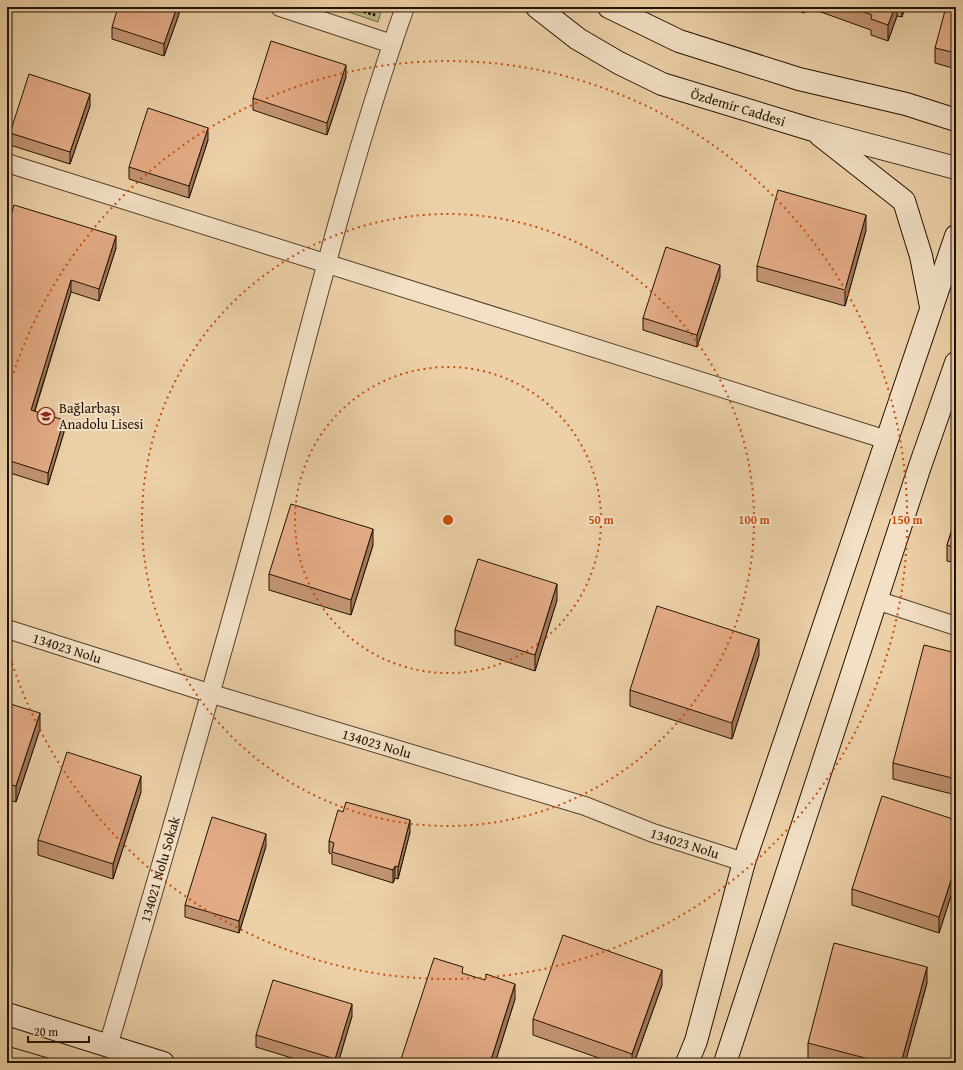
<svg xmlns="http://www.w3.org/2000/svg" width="963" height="1070" viewBox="0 0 963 1070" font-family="'Gentium Book Plus',serif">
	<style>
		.green { fill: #babb85; stroke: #6e6743 }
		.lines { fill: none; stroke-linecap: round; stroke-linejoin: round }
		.minor-casing { stroke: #55422a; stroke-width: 20 }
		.secondary-casing { stroke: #231301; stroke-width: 24 }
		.path { stroke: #231301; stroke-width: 2.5; stroke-dasharray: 3 2; stroke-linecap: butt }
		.minor { stroke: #f3e0c6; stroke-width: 18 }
		.secondary { stroke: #f3e0c6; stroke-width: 22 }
		.tram { stroke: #231301; stroke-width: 1 }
		.wall { fill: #c39473; stroke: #231301 }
		.shaded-wall { fill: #9f785e; stroke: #231301 }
		.building { fill: #e3ac86; stroke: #231301 }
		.ring { fill: none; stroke: #ca4e0a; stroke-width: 2; stroke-dasharray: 2 4 }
		.labels { text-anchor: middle; stroke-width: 4; stroke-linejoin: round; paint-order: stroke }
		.street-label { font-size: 14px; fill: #231301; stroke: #f3e0c6 }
		.poi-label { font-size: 14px; fill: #231301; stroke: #f3e0c6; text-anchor: start }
		.centre { fill: #ca4e0a; stroke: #f3e0c6; stroke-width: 2 }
		.ring-label { font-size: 12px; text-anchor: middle; font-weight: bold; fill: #ca4e0a; stroke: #f3e0c6; stroke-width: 4; stroke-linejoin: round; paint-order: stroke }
	</style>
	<rect width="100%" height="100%" fill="#ecd0a7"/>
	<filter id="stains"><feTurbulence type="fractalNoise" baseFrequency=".005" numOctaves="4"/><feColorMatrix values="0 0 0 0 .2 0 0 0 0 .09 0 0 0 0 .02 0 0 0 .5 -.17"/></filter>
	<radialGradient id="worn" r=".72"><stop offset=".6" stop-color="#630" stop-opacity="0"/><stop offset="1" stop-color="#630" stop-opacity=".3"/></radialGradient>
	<path class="green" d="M334,7H382L378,22Z"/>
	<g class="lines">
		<defs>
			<g id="minor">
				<path d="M280,7L392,44"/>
				<path d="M7,163L887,440"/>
				<path d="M876,600L956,626"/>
				<path id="s1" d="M7,629L212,694L585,806L653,833L744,862"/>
				<path id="s2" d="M108,1046C160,870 211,695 259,519C305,348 346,174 405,7"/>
			</g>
			<g id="secondary">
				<path id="s3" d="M537,7L578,39L619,63L662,84L813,130L956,168"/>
				<path d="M609,7L679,41L799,79L906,104L956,120"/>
				<path d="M820,135L904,201L921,256L931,307"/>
				<path d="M7,1014L163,1063"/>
				<path d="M687,1063L696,1041L744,862L956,236"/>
				<path d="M725,1063L919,469L956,363"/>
			</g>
		</defs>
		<use href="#minor" class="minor-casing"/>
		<use href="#secondary" class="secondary-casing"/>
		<path class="path" d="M349,7L374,15L376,7"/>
		<use href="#minor" class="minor"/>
		<use href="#secondary" class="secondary"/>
		<path class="tram" d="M7,1046L65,1063"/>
	</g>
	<path class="wall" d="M179,7V14L164,56L112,39V27Z
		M789,7H806L804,13Z
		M807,7H905L902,17L897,16L888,41L871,35V30Z
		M956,7V69L935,63V48Z
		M346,77L327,135L253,110V98Z
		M90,106L70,164L10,145V133Z
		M208,140L189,198L129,179V167Z
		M7,228L116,248L99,301L71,292L35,411L64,432L48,485L7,472Z
		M866,230L845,306L757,281V266Z
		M720,277L697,347L643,330V318Z
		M956,517V563L947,561V545Z
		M373,545L351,615L269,590V574Z
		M557,600L535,671L455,645V630Z
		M956,653V795L893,779V763Z
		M759,655L732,739L630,706V690Z
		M7,703L40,729L16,802L7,799Z
		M141,792L113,879L38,855V840Z
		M956,820V880L939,933L852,905V889Z
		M410,832L398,879L395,878L393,883L332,864V854L329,853V841Z
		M266,846L239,933L185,917V905Z
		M463,974L515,999L495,1063H401V1059Z
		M927,983L905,1063H826L808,1058V1043Z
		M662,985L634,1063H613L533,1035V1019Z
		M352,1016L338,1063H308L256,1047V1035Z"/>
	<path class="shaded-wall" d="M7,7H10L7,17Z
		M177,7H179V14L164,56V44Z
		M804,7H806L804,13Z
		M895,7H897V16L888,41V25Z
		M902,7H905L902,17Z
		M346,65V77L327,135V123Z
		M90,94V106L70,164V152Z
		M208,128V140L189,198V186Z
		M866,215V230L845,306V290Z
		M116,236V248L99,301V289Z
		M720,265V277L697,347V335Z
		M71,280V292L31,422V410Z
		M64,420V432L48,485V473Z
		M373,529V545L351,615V600Z
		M557,584V600L535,671V655Z
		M759,639V655L732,739V723Z
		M40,713V729L16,802V786Z
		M141,776V792L113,879V864Z
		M410,820V832L398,879V867Z
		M266,834V846L239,933V921Z
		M956,865V880L939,933V917Z
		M395,866V878L393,883V870Z
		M927,967V983L905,1063H901Z
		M662,970V985L634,1063H632V1054Z
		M515,984V999L495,1063H490Z
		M352,1004V1016L338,1063H335V1059Z"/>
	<path class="building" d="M118,7H177L164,44L112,27Z
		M851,7H895L888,25L871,19L872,15Z
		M946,7H956V53L935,48Z
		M271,41L346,65L327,123L253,98Z
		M29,74L90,94L70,152L10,133Z
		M148,108L208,128L189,186L129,167Z
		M778,190L866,215L845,290L757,266Z
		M14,205L116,236L99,289L71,280L31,410L64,420L48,473L7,460V264L8,262H7V228Z
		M666,247L720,265L697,335L643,318Z
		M291,504L373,529L351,600L269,574Z
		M956,517V548L947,545Z
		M478,559L557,584L535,655L455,630Z
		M657,606L759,639L732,723L630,690Z
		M924,645L956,653V779L893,763Z
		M7,703L40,713L16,786L7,784Z
		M67,752L141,776L113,864L38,840Z
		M882,796L956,820V865L939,917L852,889Z
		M346,802L410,820L398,867L395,866L393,870L332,852L334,843L329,841L338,810L343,812Z
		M212,817L266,834L239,921L185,905Z
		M563,935L662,970L632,1054L533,1019Z
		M834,943L927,967L901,1063H884L808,1043Z
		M434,958L463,967L462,973L485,980L486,974L515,984L490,1063H414L401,1059Z
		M273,980L352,1004L335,1059L256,1035Z"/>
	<g class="ring">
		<circle cx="448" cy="520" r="153"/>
		<circle cx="448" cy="520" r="306"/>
		<path d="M8 390A459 459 0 1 1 8 650"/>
	</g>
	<defs>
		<symbol id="school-ring" viewBox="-11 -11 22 22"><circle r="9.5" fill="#f3e0c6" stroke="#8f2418" stroke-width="1.5"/><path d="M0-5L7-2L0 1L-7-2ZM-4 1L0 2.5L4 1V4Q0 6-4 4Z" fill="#8f2418"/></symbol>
	</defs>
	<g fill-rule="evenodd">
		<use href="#school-ring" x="36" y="406" width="20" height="20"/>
	</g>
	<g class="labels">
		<g class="street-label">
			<text dy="5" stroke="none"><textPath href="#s3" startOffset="227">Özdemir Caddesi</textPath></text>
			<text dy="5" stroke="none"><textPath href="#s1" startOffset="63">134023 Nolu</textPath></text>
			<text dy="5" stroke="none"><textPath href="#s1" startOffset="387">134023 Nolu</textPath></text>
			<text dy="5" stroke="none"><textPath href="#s1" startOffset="711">134023 Nolu</textPath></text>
			<text dy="5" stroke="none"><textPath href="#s2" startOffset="184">134021 Nolu Sokak</textPath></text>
		</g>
		<g class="poi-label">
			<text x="59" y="413">Bağlarbaşı<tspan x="59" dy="16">Anadolu Lisesi</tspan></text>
		</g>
	</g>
	<circle cx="448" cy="520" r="6" class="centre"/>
	<g class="ring-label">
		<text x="601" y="524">50 m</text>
		<text x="754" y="524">100 m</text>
		<text x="907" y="524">150 m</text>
	</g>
	<rect width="963" height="1070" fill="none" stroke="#ecd0a7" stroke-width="24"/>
	<rect x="8" y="8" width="947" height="1054" fill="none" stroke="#231301" stroke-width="2"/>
	<rect x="12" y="12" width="939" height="1046" fill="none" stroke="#231301"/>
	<path d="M28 1036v6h61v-6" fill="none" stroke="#231301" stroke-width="2"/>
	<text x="34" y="1036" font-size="12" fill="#231301" stroke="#f3e0c6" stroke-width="3" paint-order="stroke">20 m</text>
	<rect width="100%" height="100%" filter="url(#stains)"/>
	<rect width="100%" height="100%" fill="url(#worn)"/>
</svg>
